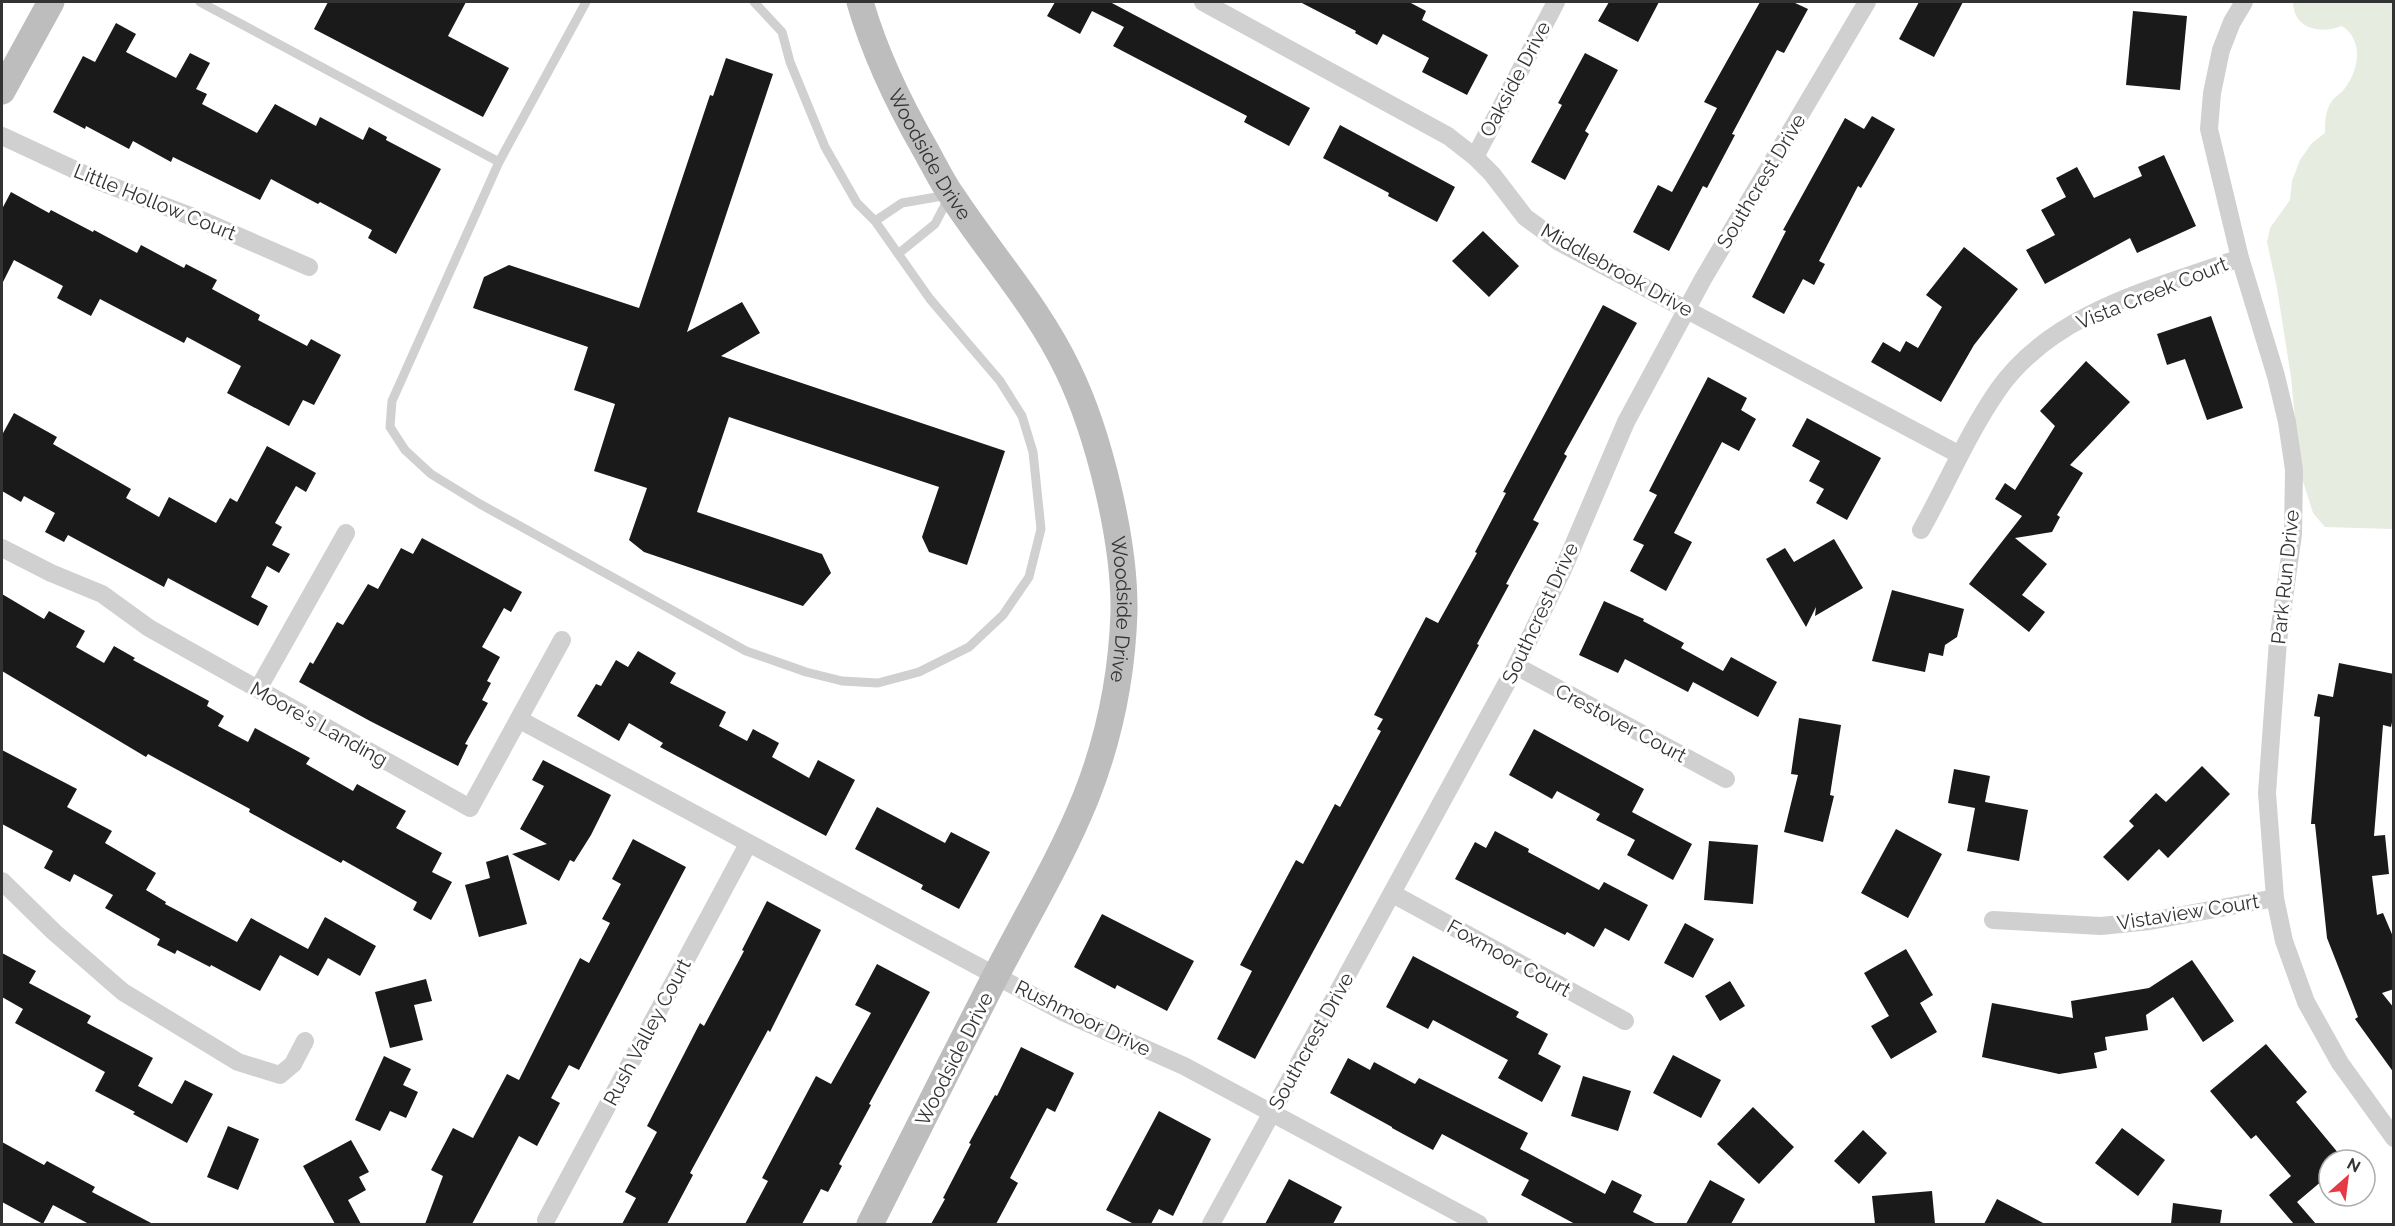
<svg xmlns="http://www.w3.org/2000/svg" width="2395" height="1226" viewBox="0 0 2395 1226" font-family="Raleway,sans-serif">
	<style>
		.green { fill: #e6ecdf }
		.building { fill: #1a1a1a }
		.lines { fill: none; stroke-linecap: round; stroke-linejoin: round }
		.lane { stroke: #d0d0d0; stroke-width: 9 }
		.street { stroke: #d0d0d0; stroke-width: 18 }
		.secondary { stroke: #bdbdbd; stroke-width: 27 }
		.labels { text-anchor: middle; stroke-width: 6; stroke-linejoin: round; paint-order: stroke }
		.street-label { font-size: 20px; fill: #333; stroke: #fff }
	</style>
	<rect width="100%" height="100%" fill="#fff"/>
	<path class="green" d="M2293,2H2393V529L2325,527L2313,513L2300,472L2291,377L2277,288L2267,242L2270,228L2290,200L2292,181L2300,160L2312,143L2325,133C2325,123 2325,110 2332,101C2335,96 2342,93 2345,88C2359,70 2364,40 2342,26C2321,34 2294,30 2293,2Z"/>
	<path class="building" d="M328,2H466L448,36L509,68L483,117L314,29Z
		M1055,2H1110L1310,108L1289,146L1244,122L1247,116L1113,46L1124,27L1092,11L1080,34L1047,16Z
		M1300,2H1409L1426,11L1422,20L1488,55L1467,95L1422,72L1429,58L1383,34L1377,45L1355,33L1356,31Z
		M1609,2H1659L1638,42L1598,21Z
		M1760,2H1793L1808,9L1784,53L1777,50L1732,134L1735,135L1707,188L1703,186L1669,251L1633,232L1658,185L1672,192L1717,108L1704,102Z
		M1919,2H1963L1934,57L1899,39Z
		M2133,11L2187,16L2180,90L2126,85Z
		M116,23L136,34L126,52L176,78L190,53L210,63L196,89L207,94L202,104L257,133L275,104L316,126L320,117L363,140L369,127L387,137L386,140L441,169L396,254L368,238L372,230L320,202L318,204L271,179L260,200L173,157L171,162L133,141L129,149L86,126L85,129L53,112L83,56L95,62Z
		M1585,53L1618,70L1585,131L1589,134L1565,180L1531,162L1562,105L1558,103Z
		M726,58L773,74L687,332L742,302L760,333L721,356L1005,451L967,565L929,552L922,537L939,487L729,417L697,512L822,554L831,573L803,606L644,552L629,540L647,488L594,471L615,404L574,390L588,347L473,308L484,277L509,265L639,308L710,95L713,96Z
		M1872,116L1895,129L1861,188L1858,186L1819,261L1825,264L1814,285L1803,279L1784,314L1752,297L1786,231L1783,230L1845,118L1864,129Z
		M1340,125L1455,187L1437,222L1388,196L1389,193L1323,158Z
		M2164,155L2196,226L2137,253L2130,238L2045,284L2026,250L2055,235L2041,210L2066,197L2056,178L2077,167L2094,198L2142,176L2138,167Z
		M11,192L49,213L51,210L93,232L94,230L137,253L141,245L184,268L186,264L217,280L212,289L260,315L258,320L307,346L311,339L341,355L314,405L303,400L289,426L227,393L241,366L187,337L184,343L100,299L91,316L57,298L63,286L14,260L2,284V209Z
		M1483,231L1519,266L1489,297L1452,261Z
		M1964,247L2018,289L1974,345L1941,402L1871,362L1883,342L1900,352L1906,341L1918,348L1942,307L1926,295Z
		M1603,305L1637,323L1564,454L1567,456L1533,520L1539,523L1506,584L1509,585L1477,644L1479,645L1255,1059L1217,1039L1252,971L1240,965L1296,860L1303,864L1335,804L1340,807L1381,731L1377,729L1383,719L1374,715L1426,617L1438,623L1477,553L1475,552L1506,493L1503,492Z
		M2211,316L2243,408L2207,420L2185,359L2167,365L2157,334Z
		M2086,361L2130,402L2070,465L2083,473L2057,515L2060,517L2052,532L2015,538L2047,564L2022,595L2045,612L2029,632L1969,584L2022,516L1995,499L2005,483L2015,490L2055,426L2040,411Z
		M1708,377L1747,398L1741,410L1756,419L1739,451L1722,442L1674,533L1692,542L1666,591L1630,571L1644,545L1633,540L1657,495L1649,491Z
		M14,413L57,437L53,444L131,489L126,498L159,517L169,497L216,523L230,498L237,502L267,446L316,473L306,492L296,486L275,523L282,527L272,545L290,554L279,573L267,566L251,597L268,606L258,626L168,578L164,587L68,535L64,542L45,532L55,513L24,496L21,502L2,491V435Z
		M1807,418L1881,458L1847,520L1816,503L1824,489L1809,481L1820,461L1792,446Z
		M422,538L522,592L511,612L504,608L482,647L500,657L487,681L491,683L482,700L488,703L465,744L468,745L458,766L370,721L299,682L310,662L313,664L337,622L343,625L368,584L378,589L401,548L413,554Z
		M1834,539L1863,588L1815,616L1816,607L1806,627L1766,559L1785,548L1794,562Z
		M1892,590L1964,609L1957,637L1945,645L1943,656L1929,653L1925,672L1872,661Z
		M2,594L44,619L49,611L85,631L76,647L104,663L114,646L135,658L133,660L209,701L207,706L224,716L218,726L248,742L255,728L310,758L306,764L353,791L357,784L406,811L396,828L442,853L432,872L452,882L431,920L413,910L417,902L343,860L341,863L292,836L249,812L250,809L148,754L146,757L2,671Z
		M1604,601L1644,619L1643,621L1684,643L1681,648L1723,671L1731,657L1777,682L1758,717L1693,682L1688,692L1625,659L1618,673L1579,655Z
		M638,651L676,673L670,683L726,712L719,726L747,741L753,729L779,743L772,757L809,778L818,760L855,780L826,836L660,747L663,743L629,723L619,741L577,716L596,684L601,686L616,660L628,667Z
		M2339,663L2394,674V713L2391,727L2383,725L2374,836L2385,835L2389,874L2372,876L2377,915L2383,913L2394,939V989L2382,993L2394,1008V1073L2355,1019L2358,1017L2327,938L2315,824H2311L2320,717L2314,716L2318,694L2333,697Z
		M1799,718L1841,725L1830,795L1834,796L1823,842L1784,832L1798,775L1791,774Z
		M1534,729L1644,789L1632,812L1692,844L1673,880L1627,855L1635,840L1596,820L1600,814L1557,791L1552,799L1509,775Z
		M2,750L77,789L67,807L112,831L105,843L156,873L146,890L166,902L165,904L237,942L251,918L308,949L325,917L376,946L360,976L328,958L318,976L280,955L260,991L211,965L210,967L177,950L175,954L157,945L160,939L105,908L113,895L74,874L70,882L44,868L53,851L2,824Z
		M543,760L611,795L591,835L574,862L570,860L559,881L512,854L547,844L520,829L544,786L532,780Z
		M2202,766L2230,794L2168,858L2159,849L2128,881L2103,857L2134,826L2129,821L2156,793L2166,802Z
		M1954,769L1990,776L1985,802L2028,810L2019,861L1967,851L1975,808L1948,803Z
		M877,807L945,843L951,832L990,852L959,909L921,889L923,885L855,849Z
		M1896,829L1942,854L1908,918L1861,893Z
		M1495,831L1529,849L1528,852L1599,890L1604,882L1648,905L1629,941L1605,928L1594,947L1567,932L1565,935L1455,879L1475,842L1486,848Z
		M633,839L686,867L579,1070L569,1065L551,1098L560,1103L537,1146L519,1136L472,1224H425L443,1176L431,1170L453,1128L473,1138L507,1074L519,1080L580,958L589,963L610,923L602,919L621,884L612,879Z
		M1709,841L1758,845L1753,904L1704,900Z
		M508,855L527,924L479,937L465,885L490,878L486,862Z
		M767,901L821,930L770,1032L768,1030L690,1173L693,1175L667,1224H622L636,1198L625,1192L657,1132L647,1126L700,1023L704,1026L744,951L742,950Z
		M1102,914L1194,961L1167,1011L1117,985L1115,989L1074,967Z
		M1685,923L1714,939L1693,978L1664,963Z
		M1906,949L1933,995L1920,1003L1937,1032L1891,1059L1871,1026L1889,1016L1864,973Z
		M2,953L36,971L29,983L91,1016L87,1023L153,1058L138,1086L172,1104L185,1080L213,1094L187,1143L133,1114L135,1112L95,1091L105,1072L15,1023L23,1009L2,997Z
		M1413,956L1519,1012L1516,1017L1548,1034L1538,1054L1561,1066L1542,1102L1498,1078L1508,1060L1433,1020L1428,1029L1386,1007Z
		M2192,960L2234,1021L2203,1042L2173,997L2146,1015L2148,1030L2105,1037L2107,1050L2094,1053L2097,1068L2059,1074L1982,1057L1992,1003L2073,1018L2071,1001L2149,988Z
		M877,964L930,992L869,1104L871,1105L839,1164L842,1166L828,1192L821,1189L802,1224H745L768,1181L762,1178L816,1076L831,1084L871,1013L855,1005Z
		M426,979L432,1001L414,1005L423,1040L390,1048L375,992Z
		M1730,981L1745,1006L1720,1021L1705,996Z
		M2266,1044L2307,1092L2296,1102L2344,1160H2329V1175L2297,1202L2316,1224H2294L2269,1195L2291,1176L2256,1135L2251,1139L2210,1091Z
		M1021,1047L1074,1073L1055,1112L1047,1108L1010,1178L1018,1183L996,1224H931L945,1199L943,1198L971,1144L969,1143L995,1095L997,1096Z
		M1673,1055L1721,1080L1701,1118L1653,1093Z
		M384,1056L411,1069L403,1085L418,1092L406,1118L390,1111L380,1131L355,1120Z
		M1348,1058L1370,1070L1374,1062L1415,1084L1419,1078L1528,1133L1520,1149L1605,1194L1612,1180L1642,1195L1633,1212L1657,1224H1575L1521,1195L1529,1180L1442,1134L1433,1150L1392,1128V1127L1330,1093Z
		M1583,1076L1631,1091L1618,1131L1571,1116Z
		M1753,1107L1794,1147L1759,1184L1717,1144Z
		M1159,1111L1211,1139L1173,1216L1159,1209L1151,1224H1134L1106,1210Z
		M228,1126L259,1139L238,1190L207,1177Z
		M2122,1128L2165,1160L2138,1196L2095,1163Z
		M1863,1130L1887,1153L1859,1184L1834,1161Z
		M351,1140L369,1172L359,1177L366,1190L348,1200L361,1224H335L303,1166Z
		M2,1142L44,1165L47,1161L95,1187L92,1192L153,1224H89L53,1205L43,1224L2,1202Z
		M1289,1179L1342,1207L1333,1224H1265Z
		M1710,1180L1745,1199L1731,1224H1686Z
		M1932,1191L1935,1224H1875L1872,1196Z
		M1997,1199L2045,1224H1984Z
		M2173,1203L2222,1210L2220,1224H2171Z"/>
	<g class="lines">
		<path class="lane" d="M200,2L499,162
			M586,2L499,162L392,401L390,427L405,450L431,474L480,504L746,651L806,672L842,681L878,683L919,672L969,647L1003,615L1029,577L1041,529L1033,452L1022,416L1000,381L930,299L875,221L857,203L825,147L790,62L782,32L754,2
			M875,221L902,203L948,195
			M898,254L935,224L949,197"/>
		<path class="street" d="M1203,2L1448,136L1475,157L1492,174L1525,217L1559,242L1960,455
			M2244,2L2232,22L2221,50L2212,93L2209,129L2240,258L2276,376L2287,422L2294,470L2293,534L2278,641L2267,793L2275,898L2284,941L2306,1002L2340,1063L2394,1138
			M2,136L101,182L206,222L309,267
			M1475,157L1556,2
			M1921,530C1947,484 1968,433 1998,390C2052,312 2156,288 2240,258
			M2,548L51,573L102,594L149,628L470,808L562,640
			M1516,666L1726,779
			M258,689L346,533
			M520,720L1065,1013L1184,1066L1479,1224
			M2,881L54,932L123,992L238,1062L280,1075L293,1064L305,1041
			M1393,894L1625,1021
			M1993,920L2101,926L2150,921L2275,898
			M546,1220L748,844
			M1211,1224L1516,666L1564,567L1626,422L1703,279L1867,2"/>
		<g class="secondary">
			<path id="s1" d="M860,2C875,54 898,102 925,149C934,165 942,182 952,196C990,254 1038,307 1068,370C1099,434 1125,541 1124,612C1122,674 1109,739 1086,797C1061,859 1026,917 995,977C953,1059 911,1142 870,1224"/>
			<path d="M2,91L51,2"/>
		</g>
	</g>
	<g class="labels">
		<g class="street-label">
			<text transform="translate(1515 79) rotate(-62)" y="7">Oakside Drive</text>
			<text dy="7" stroke="none"><textPath href="#s1" startOffset="168">Woodside Drive</textPath></text>
			<text transform="translate(1761 181) rotate(-59)" y="7">Southcrest Drive</text>
			<text transform="translate(155 202) rotate(22)" y="7">Little Hollow Court</text>
			<text transform="translate(1617 270) rotate(29)" y="7">Middlebrook Drive</text>
			<text transform="translate(2152 293) rotate(-22)" y="7">Vista Creek Court</text>
			<text transform="translate(2285 577) rotate(-84)" y="7">Park Run Drive</text>
			<text dy="7" stroke="none"><textPath href="#s1" startOffset="672">Woodside Drive</textPath></text>
			<text transform="translate(1540 613) rotate(-65)" y="7">Southcrest Drive</text>
			<text transform="translate(1621 723) rotate(28)" y="7">Crestover Court</text>
			<text transform="translate(319 724) rotate(29)" y="7">Moore's Landing</text>
			<text transform="translate(2188 912) rotate(-9)" y="7">Vistaview Court</text>
			<text transform="translate(1509 958) rotate(29)" y="7">Foxmoor Court</text>
			<text transform="translate(1083 1018) rotate(26)" y="7">Rushmoor Drive</text>
			<text transform="translate(647 1032) rotate(-62)" y="7">Rush Valley Court</text>
			<text transform="translate(1311 1041) rotate(-61)" y="7">Southcrest Drive</text>
			<text transform="translate(954 1059) rotate(-63)" y="7">Woodside Drive</text>
		</g>
	</g>
	<rect width="2395" height="1226" fill="none" stroke="#333333" stroke-width="6"/>
	<g transform="translate(2347 1178) rotate(28)"><circle r="28" fill="#ffffff" stroke="#adadad" stroke-width="1.5"/>
	<path d="M0-4.5L10 22L0 15L-10 22Z" fill="#e63946"/>
	<text y="-9" font-size="16" font-weight="bold" text-anchor="middle" fill="#333333">N</text>
	</g>
</svg>
